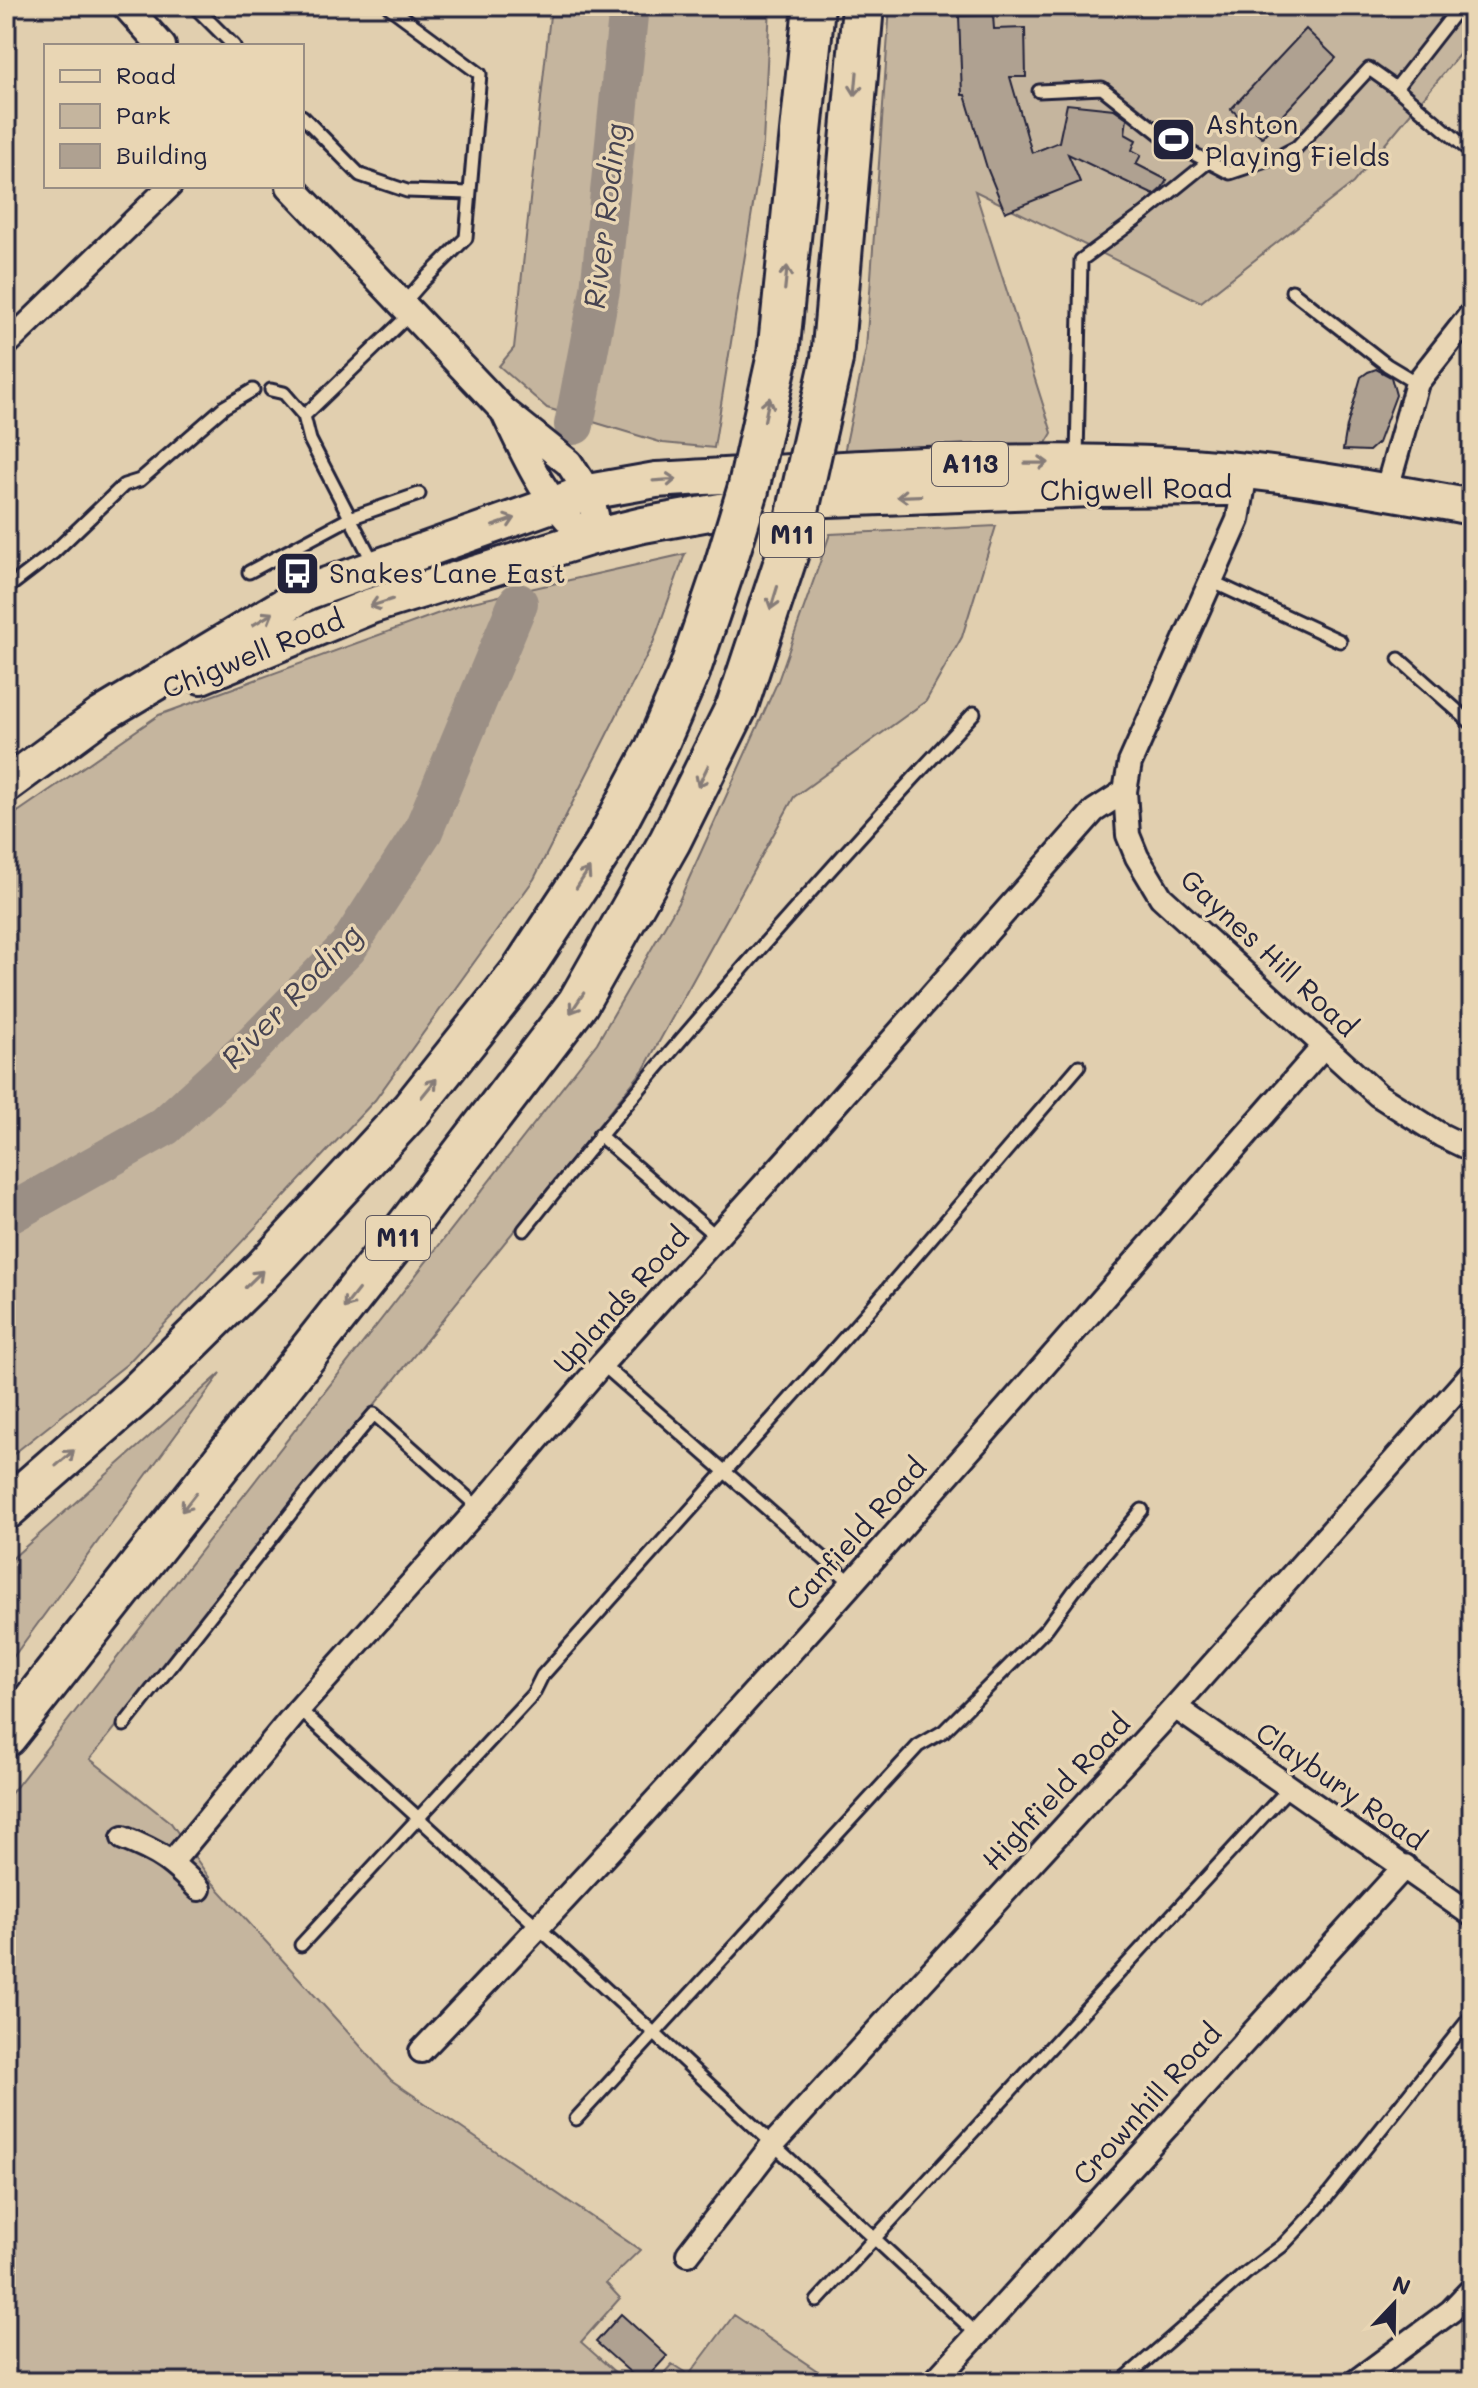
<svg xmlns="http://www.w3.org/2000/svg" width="1478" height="2388" viewBox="0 0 1478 2388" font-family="Mali,sans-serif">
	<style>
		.green { fill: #c5b59e; stroke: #746c6c; stroke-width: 2 }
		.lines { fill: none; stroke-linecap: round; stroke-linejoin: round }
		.river { stroke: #9b8f85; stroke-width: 40 }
		.building { fill: #afa191; stroke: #22223b; stroke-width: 2 }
		.service-casing { stroke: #22223b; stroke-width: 17 }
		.minor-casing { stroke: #22223b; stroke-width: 28 }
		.tertiary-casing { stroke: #22223b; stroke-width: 32 }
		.primary-casing { stroke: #22223b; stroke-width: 40 }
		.motorway-casing { stroke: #22223b; stroke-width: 46 }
		.service { stroke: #e9d6b4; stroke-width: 11 }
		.minor { stroke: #e9d6b4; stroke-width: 22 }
		.tertiary { stroke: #e9d6b4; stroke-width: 26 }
		.primary { stroke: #e9d6b4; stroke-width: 34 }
		.motorway { stroke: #e9d6b4; stroke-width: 40 }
		.motorway-bridge-casing { stroke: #22223b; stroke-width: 46; stroke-linecap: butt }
		.motorway-bridge { stroke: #e9d6b4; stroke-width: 40 }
		.oneway { stroke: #867c78 }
		.labels { text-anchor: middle; stroke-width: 7; stroke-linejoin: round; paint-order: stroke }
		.shield { fill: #e9d6b4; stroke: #5e585f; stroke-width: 2 }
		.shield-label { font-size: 26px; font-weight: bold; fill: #22223b }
		.poi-label { font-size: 28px; fill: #22223b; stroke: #e9d6b4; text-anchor: start }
		.street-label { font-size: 28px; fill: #22223b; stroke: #e9d6b4 }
		.water-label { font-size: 30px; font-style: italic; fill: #464351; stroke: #e9d6b4 }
	</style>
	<rect width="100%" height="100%" fill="#e1cfaf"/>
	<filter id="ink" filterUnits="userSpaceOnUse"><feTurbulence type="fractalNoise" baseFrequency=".0125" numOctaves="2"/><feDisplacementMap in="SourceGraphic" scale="16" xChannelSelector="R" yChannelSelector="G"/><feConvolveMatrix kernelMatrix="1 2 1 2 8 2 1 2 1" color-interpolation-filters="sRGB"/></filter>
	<g filter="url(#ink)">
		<path class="green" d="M551,6H770L763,143L714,448L663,443L547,408L499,366L514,348Z
			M890,6H1472V39L1353,183L1201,302L975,191L1052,433L1042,450L844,453L866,349Z
			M996,526L962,637L926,701L794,797L644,1069L90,1759L171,1823L213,1883L391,2080L640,2250L606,2283L620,2298L581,2342L626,2382H6V1800L597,1043L678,903L778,681L830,534Z
			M685,554L653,643L534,879L375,1100L127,1364L6,1460V820L159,715L464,604Z
			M221,1373L6,1667V1564Z
			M734,2315L834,2382H656L672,2364L689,2375Z"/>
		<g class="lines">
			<path class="river" d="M574,425L600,290L629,6
				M6,1216L165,1126L255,1043L348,947L423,831L518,603"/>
		</g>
		<path class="building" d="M993,15L994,29L1025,28L1026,77H1010L1032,153L1059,142L1067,104L1114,109L1127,118L1125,134L1136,140L1132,150L1141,155L1136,164L1167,180L1162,188L1154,195L1068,154L1080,182L1005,212L987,168L965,95H962L959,16Z
			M1306,29L1336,58L1262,137L1231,109Z
			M1376,369L1391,377L1396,395L1378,443L1369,451L1343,450L1347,426L1361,377L1368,372Z
			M621,2314L667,2356L643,2382H641L596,2342Z"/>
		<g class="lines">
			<defs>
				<path id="service" d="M194,6L234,46
					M388,6L480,74L466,238L424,280L402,305
					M1396,88L1472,153
					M1039,91L1102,88L1169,141L1230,173L1278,157L1297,147L1369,69L1396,88L1460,6
					M302,116L360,175L407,191L469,193
					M1292,291L1387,365L1417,383
					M271,390L284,393L304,416L310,440L374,564
					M304,416L410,314
					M1077,459L1081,260L1145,213L1208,162
					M249,572L350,518L419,494
					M1211,581L1340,641
					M6,589L53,553L124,485L140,480L224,407L253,390
					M1399,659L1470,722L1472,719
					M599,1135L717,1237
					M524,1230C666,1051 818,880 974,713
					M602,1364L853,1584
					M299,1709L655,2034L977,2334
					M124,1725L310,1489L374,1414L479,1508
					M301,1945L533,1694L542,1676L865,1315L1079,1066
					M576,2119L918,1746L944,1731L1047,1628L1074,1591L1142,1510
					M817,2301L1290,1787
					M1121,2382L1246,2273L1282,2246L1317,2209L1472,2015"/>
				<path id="minor" d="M6,345L170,186
					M1246,472L1238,520L1130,763L1125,791L1128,835L1137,857L1161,897L1378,1095L1441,1135L1472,1150
					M1386,492L1417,383L1472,313
					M1175,1707L1472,1915
					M123,1838C161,1853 171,1861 199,1889
					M172,1862L299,1709L479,1508L602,1364L789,1157L1094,811L1125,791
					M421,2051C733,1726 1027,1385 1324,1046
					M688,2254L773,2144L1175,1707L1472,1373
					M934,2382L1405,1866
					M1355,2382L1451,2311L1472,2289"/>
				<path id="tertiary" d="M126,6L162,46
					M290,186L504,411L569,463L588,492L595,515L589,538C546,506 526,458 504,411"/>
				<path id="primary" d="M201,676L371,606L589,538L643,525L776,501L1094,489L1228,488
					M6,785L100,716L307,592L588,492L656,480C828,470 1000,456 1172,465C1273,470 1373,489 1472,507"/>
				<path id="motorway" d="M778,355L814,6
					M832,359L863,6
					M6,1509L136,1395L263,1270L412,1109L521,972L604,846L656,748L689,672
					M6,1736L400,1236L578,1003L670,841L737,706"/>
			</defs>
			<use href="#service" class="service-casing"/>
			<use href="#minor" class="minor-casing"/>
			<use href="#tertiary" class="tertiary-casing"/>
			<use href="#primary" class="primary-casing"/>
			<use href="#motorway" class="motorway-casing"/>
			<use href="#service" class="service"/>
			<use href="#minor" class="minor"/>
			<use href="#tertiary" class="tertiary"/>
			<use href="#primary" class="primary"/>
			<use href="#motorway" class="motorway"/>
			<defs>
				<path id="motorway-bridge" d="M689,672L724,569L748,490L778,355
					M737,706L790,546L832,359"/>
			</defs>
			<use href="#motorway-bridge" class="motorway-bridge-casing"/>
			<use href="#motorway-bridge" class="motorway-bridge"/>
		</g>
		<defs><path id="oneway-shaft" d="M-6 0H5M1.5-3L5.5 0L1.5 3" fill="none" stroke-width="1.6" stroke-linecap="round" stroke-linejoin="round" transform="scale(2)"/></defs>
		<g class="oneway">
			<use href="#oneway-shaft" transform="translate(856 84) rotate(95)"/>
			<use href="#oneway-shaft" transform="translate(786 278) rotate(-84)"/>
			<use href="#oneway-shaft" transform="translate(767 409) rotate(-78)"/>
			<use href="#oneway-shaft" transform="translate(1037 463) rotate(-1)"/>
			<use href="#oneway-shaft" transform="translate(665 480) rotate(-4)"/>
			<use href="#oneway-shaft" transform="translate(909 496) rotate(178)"/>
			<use href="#oneway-shaft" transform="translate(504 522) rotate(-19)"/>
			<use href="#oneway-shaft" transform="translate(774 598) rotate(107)"/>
			<use href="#oneway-shaft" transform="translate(381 603) rotate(162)"/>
			<use href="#oneway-shaft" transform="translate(263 619) rotate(-31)"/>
			<use href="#oneway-shaft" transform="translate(703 776) rotate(116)"/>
			<use href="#oneway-shaft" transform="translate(583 878) rotate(-57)"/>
			<use href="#oneway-shaft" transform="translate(577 1003) rotate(124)"/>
			<use href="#oneway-shaft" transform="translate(429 1088) rotate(-51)"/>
			<use href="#oneway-shaft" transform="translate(254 1279) rotate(-44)"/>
			<use href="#oneway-shaft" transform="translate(351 1299) rotate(128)"/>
			<use href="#oneway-shaft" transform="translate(65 1458) rotate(-41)"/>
			<use href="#oneway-shaft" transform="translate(189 1502) rotate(128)"/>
		</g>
	</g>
	<defs>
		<symbol id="stadium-square" viewBox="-11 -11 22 22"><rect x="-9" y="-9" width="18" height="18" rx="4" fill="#22223b" stroke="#e9d6b4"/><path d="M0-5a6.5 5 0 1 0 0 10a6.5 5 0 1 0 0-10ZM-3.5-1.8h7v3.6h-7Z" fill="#fff"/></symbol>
		<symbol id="bus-square" viewBox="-11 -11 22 22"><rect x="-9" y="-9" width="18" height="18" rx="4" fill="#22223b" stroke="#e9d6b4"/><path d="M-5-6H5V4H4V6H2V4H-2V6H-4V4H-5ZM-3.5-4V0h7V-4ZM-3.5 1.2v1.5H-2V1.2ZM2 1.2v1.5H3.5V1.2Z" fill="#fff"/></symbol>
	</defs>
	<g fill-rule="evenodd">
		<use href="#stadium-square" x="1148" y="114" width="51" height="51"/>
		<use href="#bus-square" x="272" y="548" width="51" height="51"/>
	</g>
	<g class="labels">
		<g class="shield">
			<rect x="932" y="442" width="76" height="44" rx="6"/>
			<rect x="760" y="513" width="64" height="44" rx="6"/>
			<rect x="366" y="1216" width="64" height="44" rx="6"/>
		</g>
		<g class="shield-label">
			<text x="970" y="473">A113</text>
			<text x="792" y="544">M11</text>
			<text x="398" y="1247">M11</text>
		</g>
		<g class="poi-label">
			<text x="1205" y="134">Ashton<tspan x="1205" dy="32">Playing Fields</tspan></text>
			<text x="329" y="583">Snakes Lane East</text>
		</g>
		<g class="street-label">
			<text transform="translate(1136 489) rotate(-1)" y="10">Chigwell Road</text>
			<text transform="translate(253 654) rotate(-22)" y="10">Chigwell Road</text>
			<text transform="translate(1269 953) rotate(43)" y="10">Gaynes Hill Road</text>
			<text transform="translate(621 1300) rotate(-48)" y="10">Uplands Road</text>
			<text transform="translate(856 1534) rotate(-48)" y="10">Canfield Road</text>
			<text transform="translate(1341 1786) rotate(35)" y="10">Claybury Road</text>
			<text transform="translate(1056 1792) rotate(-47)" y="10">Highfield Road</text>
			<text transform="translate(1147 2104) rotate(-48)" y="10">Crownhill Road</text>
		</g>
		<g class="water-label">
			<text transform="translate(606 216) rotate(-83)" y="10">River Roding</text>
			<text transform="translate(292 997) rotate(-46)" y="10">River Roding</text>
		</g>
	</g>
	<rect width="1478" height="2388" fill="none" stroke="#e9d6b4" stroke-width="32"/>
	<rect x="16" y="16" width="1446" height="2356" fill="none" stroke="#22223b" stroke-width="3" filter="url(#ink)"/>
	<rect x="44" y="44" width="260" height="144" fill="#e9d6b4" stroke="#998e84" stroke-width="2"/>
	<rect x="60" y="70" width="40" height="12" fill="#e9d6b4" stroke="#998e84" stroke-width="2"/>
	<text x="116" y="84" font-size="24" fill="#22223b">Road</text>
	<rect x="60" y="104" width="40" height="24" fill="#c5b59e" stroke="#998e84" stroke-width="2"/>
	<text x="116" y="124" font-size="24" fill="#22223b">Park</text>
	<rect x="60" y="144" width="40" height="24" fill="#afa191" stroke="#998e84" stroke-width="2"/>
	<text x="116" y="164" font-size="24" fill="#22223b">Building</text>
	<g transform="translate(1394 2304) rotate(22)" stroke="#e9d6b4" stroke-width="6" paint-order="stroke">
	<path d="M0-6L14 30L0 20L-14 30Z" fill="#22223b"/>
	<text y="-12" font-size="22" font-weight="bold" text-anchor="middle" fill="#22223b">N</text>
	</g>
</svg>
